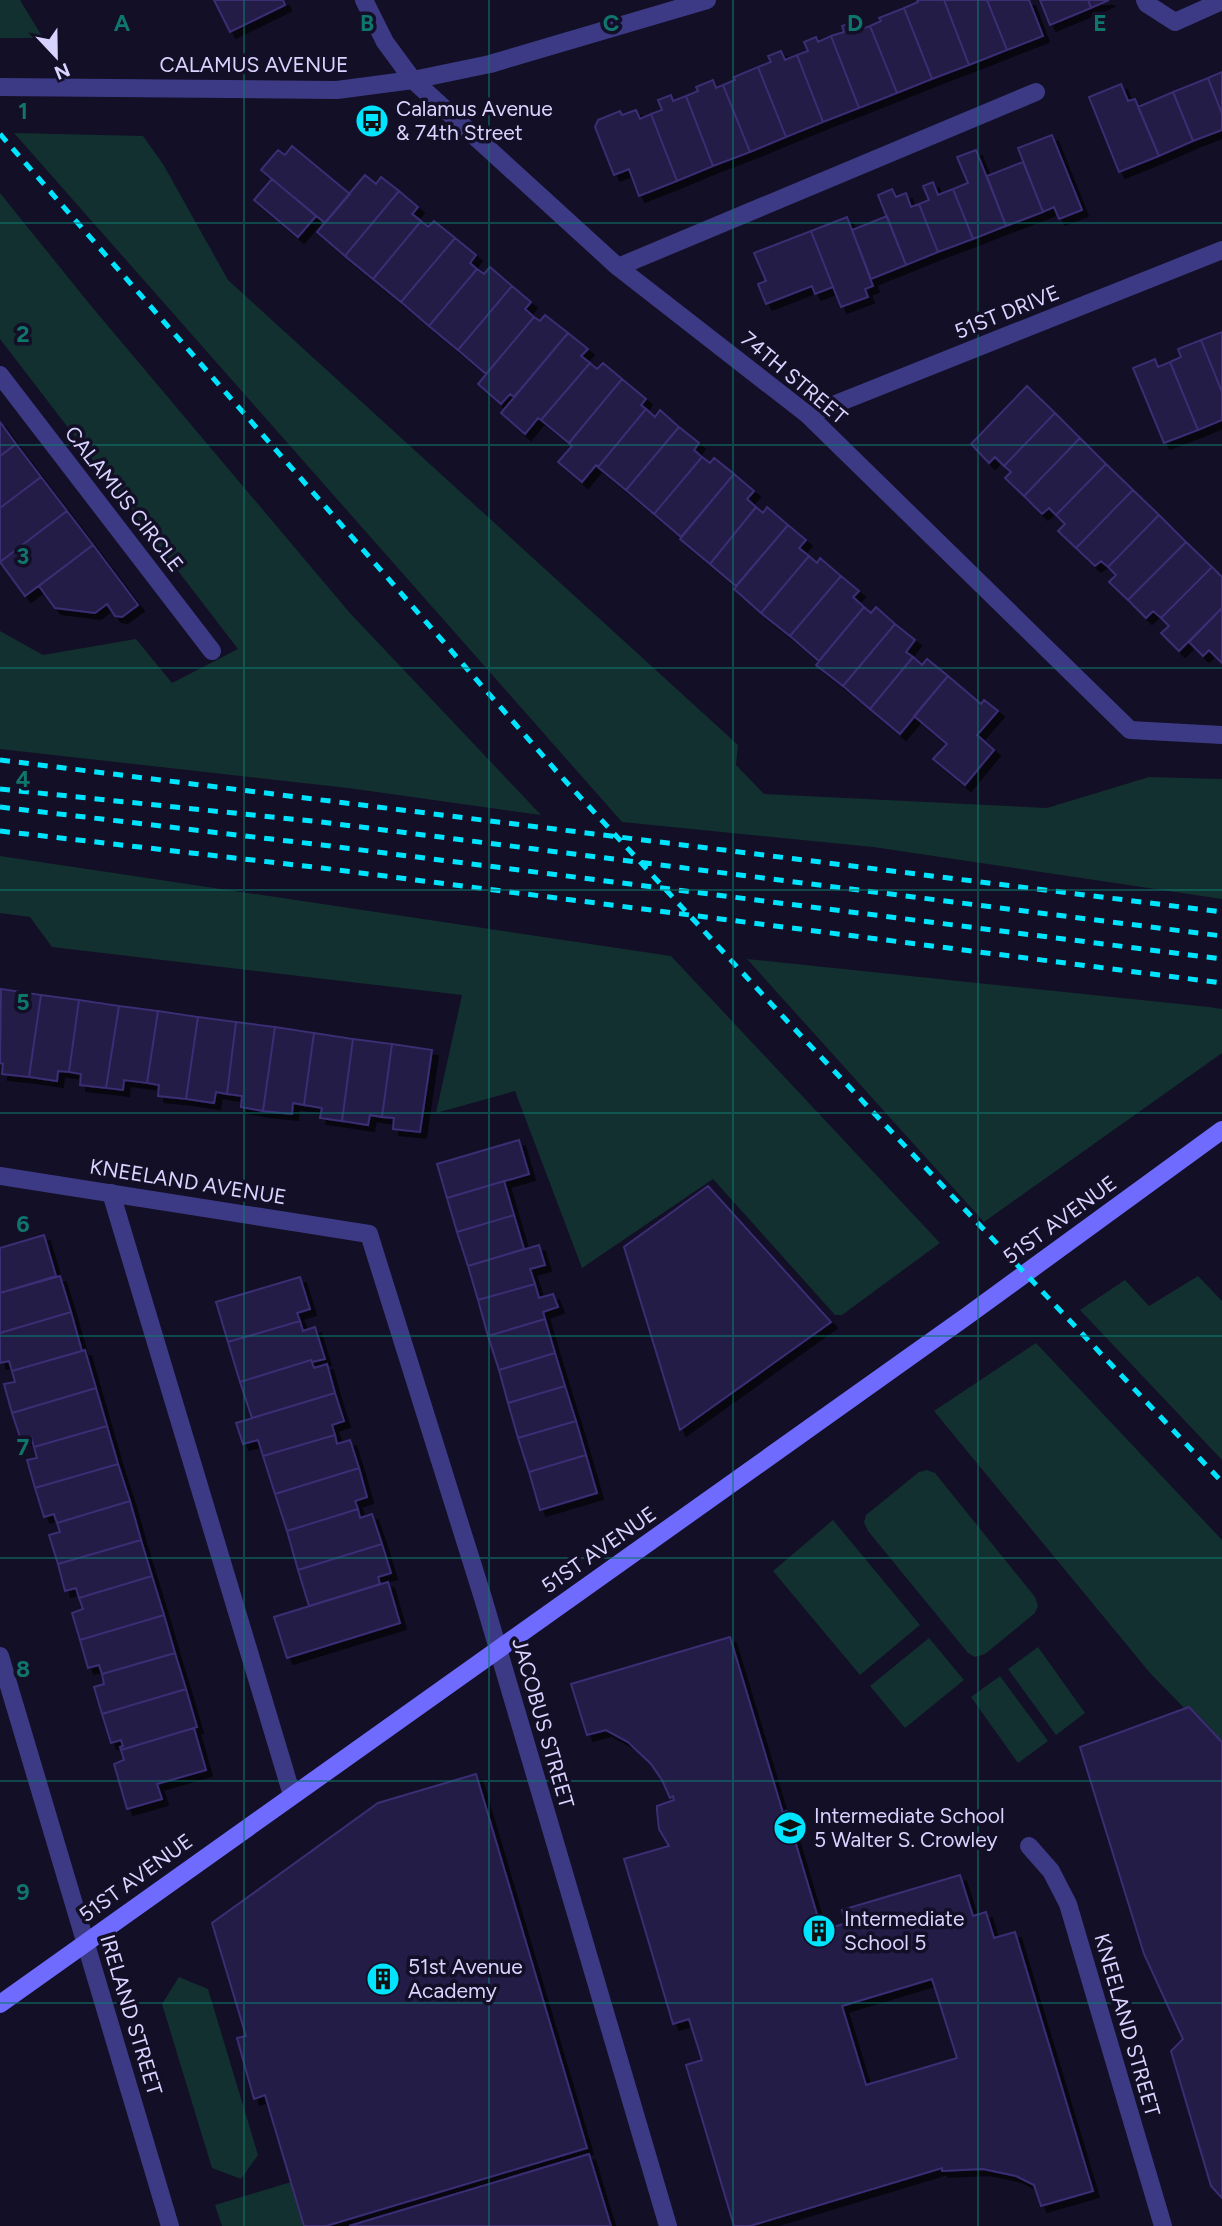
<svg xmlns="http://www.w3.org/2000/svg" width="1222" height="2226" viewBox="0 0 1222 2226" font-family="Figtree,sans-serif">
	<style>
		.green { fill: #12302f }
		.building { fill: #241b47; stroke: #3b2d73; stroke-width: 2; fill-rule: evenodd; filter: url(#shadow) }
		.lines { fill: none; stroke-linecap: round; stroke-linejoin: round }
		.lane { stroke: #3d3a85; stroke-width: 18 }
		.street { stroke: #3d3a85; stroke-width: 18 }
		.secondary { stroke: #6f6bff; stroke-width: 18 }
		.rail { stroke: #00e5ff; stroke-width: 5; stroke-dasharray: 10 9; stroke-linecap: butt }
		.grid { fill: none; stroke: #0f766e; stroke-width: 2; stroke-opacity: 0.55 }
		.labels { text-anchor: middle; stroke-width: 7; stroke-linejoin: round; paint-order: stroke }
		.street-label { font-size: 21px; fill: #d9d4ff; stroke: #130f26 }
		.poi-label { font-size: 21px; fill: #d9d4ff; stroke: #130f26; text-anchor: start }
		.grid-label { font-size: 23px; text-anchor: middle; font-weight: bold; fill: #0f766e; stroke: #130f26; stroke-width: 7; stroke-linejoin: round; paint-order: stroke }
	</style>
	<defs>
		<filter id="shadow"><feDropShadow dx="6" dy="6" stdDeviation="0" flood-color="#0009"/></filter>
	</defs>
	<rect width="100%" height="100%" fill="#130f26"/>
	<path class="green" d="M0,0H20L43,38H0Z
		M14,133L143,136L163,164L228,280L738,745L736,765L764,794L1047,808L1149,777L1222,779V899L873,847L622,822Z
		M0,193L92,307L349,612L541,815L348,788L0,749V631L43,655L136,639L172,683L238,649L0,339Z
		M0,856L671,956L940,1243L842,1315H835L713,1179L582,1268L515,1091L436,1113L462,995L52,947L30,917L0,913Z
		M747,959L1209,1007L1222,1009V1053L984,1222Z
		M1198,1276L1222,1301V1460L1080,1310L1125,1280L1149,1306Z
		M1036,1343L1222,1540V1747L1150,1673L934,1411Z
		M927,1470L935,1473L1035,1597L1038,1606L1035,1613L985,1654L975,1657L968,1653L868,1531L864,1522L866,1515L919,1472Z
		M833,1520L920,1625L860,1675L773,1571Z
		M929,1638L964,1680L905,1728L870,1686Z
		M1038,1647L1085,1713L1056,1735L1008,1669Z
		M1000,1676L1048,1741L1018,1763L971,1697Z
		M179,1977L208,1989L258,2155L241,2179L212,2168L162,2004Z
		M291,2182L304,2226H222L215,2205Z"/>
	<path class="building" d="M214,0H283L285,5L230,32Z
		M917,0H944L969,65L932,79L904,8L918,2Z
		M944,0H987L1007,50L969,65Z
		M987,0H1029L1043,36L1007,50Z
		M1040,0H1088L1091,8L1050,25Z
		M1088,0H1109L1091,8Z
		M904,8L932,79L897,93L870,26L881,21L879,18Z
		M855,21L859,30L870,26L897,93L859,108L831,36L844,32L842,26Z
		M831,36L859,108L823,122L797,55L808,51L804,42L816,37L818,42Z
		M781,51L785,60L797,55L823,122L786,137L758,67L771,62L768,56Z
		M758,67L786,137L750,152L723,85L735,80L734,77Z
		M1222,72V114L1208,78Z
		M1208,78L1222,114V130L1193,141L1173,92Z
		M713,80L716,88L723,85L750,152L713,166L686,96L698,91L696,87Z
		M1121,84L1128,101L1135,99L1159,156L1119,172L1089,97Z
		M1173,92L1193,141L1159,156L1138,107Z
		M671,95L673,101L686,96L713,166L677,181L651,114L662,110L658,100Z
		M636,110L640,119L651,114L677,181L639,196L629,169L614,175L595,127L598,120L620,111L622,115Z
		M1052,135L1082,210L1059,219L1054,207L1043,212L1018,148Z
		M292,146L350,194L325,223L261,170L278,150L285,155Z
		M976,150L1006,226L973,239L953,189L968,183L957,157Z
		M1023,162L1043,212L1006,226L987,176Z
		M365,175L376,184L381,177L399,191L345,256L317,232Z
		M272,179L316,216L298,237L254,200Z
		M933,182L938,195L953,189L973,239L938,252L919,204L929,200L923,186Z
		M892,189L896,197L906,193L911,207L919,204L938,252L906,265L878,195Z
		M399,191L418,207L412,214L421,221L373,279L345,256Z
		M887,216L906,265L871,279L852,230Z
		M847,217L873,286L865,289L868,297L841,307L811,231Z
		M421,221L428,227L434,221L455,238L401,302L373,279Z
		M811,231L833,287L815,294L812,286L766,304L758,284L766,281L754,253Z
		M455,238L476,255L470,263L477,269L429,326L401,302Z
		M490,267L512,286L458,350L429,326L477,269L484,274Z
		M512,286L531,302L525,309L534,317L486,374L458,350Z
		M545,315L568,333L514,397L510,394L501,404L478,384L534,317L540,321Z
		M1222,332V392L1201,340Z
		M568,333L588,349L581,356L590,363L541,420L538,418L525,434L501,413Z
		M1201,340L1222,392V420L1198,430L1170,362L1181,357L1178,349Z
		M1155,359L1158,367L1170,362L1198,430L1164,443L1133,368Z
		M590,363L597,369L603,363L622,379L569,443L541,420Z
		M622,379L646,399L641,405L646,409L598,467L596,465L582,482L558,462L572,446L569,443Z
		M1027,386L1055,413L1004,466L995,457L989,463L971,444Z
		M646,409L655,417L660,410L679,427L626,490L598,467Z
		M1055,413L1080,438L1024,496L1005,478L1011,472L1004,466Z
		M0,422L16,444L0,456Z
		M679,427L699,443L694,450L702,457L654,514L626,490Z
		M1080,438L1106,464L1056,515L1049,508L1042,514L1024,496Z
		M16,444L41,477L0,508V456Z
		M702,457L710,463L714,458L734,474L681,537L654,514Z
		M1106,464L1133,490L1076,548L1058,531L1065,524L1056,515Z
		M734,474L754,491L747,499L756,507L710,564L680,539Z
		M41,477L67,511L0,562V508Z
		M1133,490L1159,515L1108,567L1101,561L1095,566L1076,548Z
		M756,507L763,513L767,507L788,525L736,586L710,564Z
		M67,511L93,545L25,596L0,562Z
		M1159,515L1186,542L1128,600L1109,582L1116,575L1108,567Z
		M788,525L806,540L799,548L809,556L761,613L734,589Z
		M1186,542L1212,567L1161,618L1153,611L1146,618L1128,600Z
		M93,545L138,605L122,617L115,616L107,604L95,613L55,608L39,586Z
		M809,556L817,563L820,558L841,576L790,636L761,613Z
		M1212,567L1222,577V608L1179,651L1161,633L1169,626L1161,618Z
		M841,576L859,591L853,597L864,607L819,661L790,636Z
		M864,607L871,613L876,607L895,624L843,686L816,665Z
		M1222,608V663L1209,650L1203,656L1189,642Z
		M895,624L915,640L906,652L913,657L870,709L843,686Z
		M913,657L922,665L927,659L948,676L900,734L870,709Z
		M948,676L981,704L984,700L998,711L977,735L994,750L965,785L933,759L947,744L914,716Z
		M1,989L41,995L29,1077L2,1074L3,1064L0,1063Z
		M41,995L79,1000L69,1072L58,1071L57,1081L29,1077Z
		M79,1000L119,1006L106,1088L80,1085L81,1074L69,1072Z
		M119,1006L158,1011L147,1083L124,1080L123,1090L106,1088Z
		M158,1011L198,1017L186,1099L158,1096L159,1085L147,1083Z
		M198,1017L236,1022L227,1094L216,1092L214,1103L186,1099Z
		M236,1022L275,1027L263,1111L241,1107L242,1096L227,1094Z
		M275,1027L314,1033L304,1105L293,1103L292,1114L263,1111Z
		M314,1033L353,1039L342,1121L320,1118L322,1108L304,1105Z
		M353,1039L392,1044L382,1117L370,1115L368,1125L342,1121Z
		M392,1044L432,1050L420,1132L393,1129L394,1118L382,1117Z
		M519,1140L529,1174L447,1198L437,1164Z
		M504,1181L514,1215L457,1232L447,1198Z
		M708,1186L831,1322L680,1430L624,1247Z
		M514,1215L524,1249L468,1266L457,1232Z
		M44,1235L56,1276L0,1293V1248Z
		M539,1245L545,1265L530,1269L535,1284L478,1300L468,1266Z
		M60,1276L71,1312L0,1333V1293Z
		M300,1277L310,1309L297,1313L300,1321L228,1342L216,1302Z
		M535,1284L539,1298L553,1294L558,1307L543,1312L545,1319L488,1336L478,1300Z
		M71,1312L82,1351L12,1371L9,1361L0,1363V1333Z
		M545,1319L555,1353L499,1370L488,1336Z
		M300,1321L303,1331L315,1327L325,1359L312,1362L311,1360L240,1382L228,1342Z
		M85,1350L96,1388L12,1413L4,1384L15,1382L12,1371Z
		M555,1353L565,1386L508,1403L499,1370Z
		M311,1360L314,1368L327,1364L335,1393L252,1418L240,1382Z
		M565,1386L576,1421L518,1438L508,1403Z
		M96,1388L107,1426L34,1447L31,1437L21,1440L12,1413Z
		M335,1393L344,1421L332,1425L335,1435L263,1456L258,1440L243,1444L236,1423Z
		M576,1421L586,1455L529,1472L518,1438Z
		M107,1426L118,1464L35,1488L27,1460L37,1458L34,1447Z
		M335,1435L337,1444L350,1440L359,1468L275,1494L263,1456Z
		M586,1455L597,1493L540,1510L529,1472Z
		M118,1464L130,1501L57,1523L54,1514L44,1517L35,1488Z
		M359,1468L367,1497L355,1501L358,1509L287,1531L275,1494Z
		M130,1501L141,1540L58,1564L49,1535L60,1532L57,1523Z
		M358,1509L360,1518L372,1514L382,1544L298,1570L287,1531Z
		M141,1540L152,1576L79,1598L76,1588L65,1591L58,1564Z
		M382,1544L391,1573L378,1577L380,1584L309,1606L298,1570Z
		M152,1576L164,1615L80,1640L72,1613L83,1609L79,1598Z
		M388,1582L400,1623L287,1658L274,1617Z
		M164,1615L175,1653L102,1674L99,1665L88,1668L80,1640Z
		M730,1637L783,1813L786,1811L822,1931L846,1923L842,1910L960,1875L973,1916L986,1912L994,1938L1015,1932L1093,2191L1041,2206L1034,2185L1016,2176L983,2169L942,2171V2168L750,2226H734L686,2065L702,2060L689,2019L673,2024L624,1859L669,1846L659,1829L657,1810V1806L674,1800L673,1796L670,1798L662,1780L651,1764L628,1742L606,1730L587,1735L571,1684ZM932,1979L957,2058L866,2085L842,2006Z
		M175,1653L186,1689L102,1714L94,1687L104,1684L102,1674Z
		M186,1689L197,1727L121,1750L120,1747L123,1746L121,1740L111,1743L102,1714Z
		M1189,1707L1222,1742V2198L1211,2186L1171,2051L1183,2039L1144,1954L1080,1747Z
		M194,1728L206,1770L157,1784L162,1799L127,1809L114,1764L124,1760L121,1750Z
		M476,1774L587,2148L326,2226H304L265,2095L254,2099L237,2038L246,2036L212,1923L378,1803Z
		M589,2154L611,2226H349Z"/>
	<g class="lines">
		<path class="lane" d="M1145,0L1147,4L1175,22L1222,1
			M618,267L1036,92
			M0,375L212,651
			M111,1193L292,1795"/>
		<path class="street" d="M364,0L385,42L413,80L618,267L808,415L1130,730L1222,735
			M0,87L337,90L413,80L490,64L707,0
			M808,415L1222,250
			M0,1176L369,1234L483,1598L668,2226
			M0,1656L170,2226
			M1029,1846L1051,1871L1068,1904L1163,2226"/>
		<path class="secondary" d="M0,2004L967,1316L1222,1130"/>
		<path class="rail" d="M0,134L558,773L788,1022L1222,1482
			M0,760L1222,912
			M0,789L321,822L1222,936
			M0,807L322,845L1222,959
			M0,831L322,868L1222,983"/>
	</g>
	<path class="grid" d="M244,0V2226M489,0V2226M733,0V2226M978,0V2226M0,223H1222M0,445H1222M0,668H1222M0,890H1222M0,1113H1222M0,1336H1222M0,1558H1222M0,1781H1222M0,2003H1222"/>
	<defs>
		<symbol id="bus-disc" viewBox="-11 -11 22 22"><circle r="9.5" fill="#00e5ff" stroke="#130f26"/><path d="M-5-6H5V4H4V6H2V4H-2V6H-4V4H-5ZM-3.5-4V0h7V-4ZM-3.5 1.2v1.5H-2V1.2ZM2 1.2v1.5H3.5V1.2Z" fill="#111"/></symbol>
		<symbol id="school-disc" viewBox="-11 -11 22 22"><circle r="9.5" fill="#00e5ff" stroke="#130f26"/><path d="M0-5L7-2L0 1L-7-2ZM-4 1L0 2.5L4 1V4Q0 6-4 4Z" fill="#111"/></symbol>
		<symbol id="building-disc" viewBox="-11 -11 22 22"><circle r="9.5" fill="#00e5ff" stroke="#130f26"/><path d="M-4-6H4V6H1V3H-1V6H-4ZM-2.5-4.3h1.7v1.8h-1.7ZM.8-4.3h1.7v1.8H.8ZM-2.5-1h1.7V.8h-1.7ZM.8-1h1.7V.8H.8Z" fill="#111"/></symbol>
	</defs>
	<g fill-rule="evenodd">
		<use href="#bus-disc" x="353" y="102" width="38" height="38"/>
		<use href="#school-disc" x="771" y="1809" width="38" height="38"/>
		<use href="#building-disc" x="800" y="1912" width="38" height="38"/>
		<use href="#building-disc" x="364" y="1960" width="38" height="38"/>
	</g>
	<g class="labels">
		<g class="street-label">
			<text x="254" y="72">CALAMUS AVENUE</text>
			<text transform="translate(1007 312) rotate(-22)" y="7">51ST DRIVE</text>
			<text transform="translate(794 378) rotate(40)" y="7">74TH STREET</text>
			<text transform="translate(124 499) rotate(52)" y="7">CALAMUS CIRCLE</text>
			<text transform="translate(188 1182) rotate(9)" y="7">KNEELAND AVENUE</text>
			<text transform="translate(1060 1220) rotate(-36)" y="7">51ST AVENUE</text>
			<text transform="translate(599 1550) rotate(-35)" y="7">51ST AVENUE</text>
			<text transform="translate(543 1723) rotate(74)" y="7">JACOBUS STREET</text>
			<text transform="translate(136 1878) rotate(-36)" y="7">51ST AVENUE</text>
			<text transform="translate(131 2015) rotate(73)" y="7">IRELAND STREET</text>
			<text transform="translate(1127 2025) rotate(74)" y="7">KNEELAND STREET</text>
		</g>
		<g class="poi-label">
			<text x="396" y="116">Calamus Avenue<tspan x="396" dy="24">&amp; 74th Street</tspan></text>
			<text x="814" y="1823">Intermediate School<tspan x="814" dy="24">5 Walter S. Crowley</tspan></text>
			<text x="844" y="1926">Intermediate<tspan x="844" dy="24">School 5</tspan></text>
			<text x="408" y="1974">51st Avenue<tspan x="408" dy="24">Academy</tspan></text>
		</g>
	</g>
	<g class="grid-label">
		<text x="122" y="31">A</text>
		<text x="367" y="31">B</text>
		<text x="611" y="31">C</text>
		<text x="855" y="31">D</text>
		<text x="1100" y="31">E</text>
		<text x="23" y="119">1</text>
		<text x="23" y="342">2</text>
		<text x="23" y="564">3</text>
		<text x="23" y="787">4</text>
		<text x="23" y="1010">5</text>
		<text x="23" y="1232">6</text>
		<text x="23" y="1455">7</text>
		<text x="23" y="1677">8</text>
		<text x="23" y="1900">9</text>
	</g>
	<g transform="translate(56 56) rotate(158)" stroke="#130f26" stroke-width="5" paint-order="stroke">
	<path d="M0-5L12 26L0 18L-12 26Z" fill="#d9d4ff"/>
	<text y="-10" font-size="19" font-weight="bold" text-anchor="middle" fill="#d9d4ff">N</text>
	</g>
</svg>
